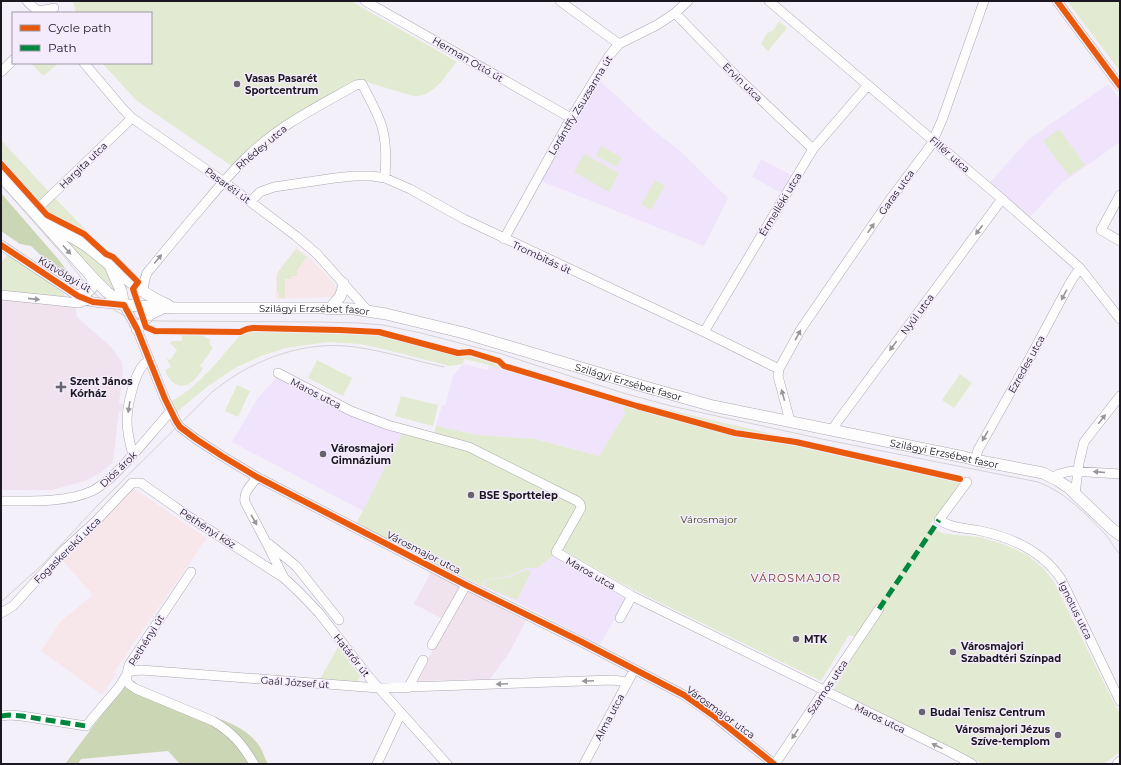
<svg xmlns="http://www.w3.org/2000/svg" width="1121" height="765" viewBox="0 0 1121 765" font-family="Montserrat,sans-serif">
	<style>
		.commercial { fill: #f7e7ea }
		.built { fill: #efe4fc }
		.medical { fill: #f1e3ee }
		.green { fill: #e2ebd1 }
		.forest { fill: #cbd7b4 }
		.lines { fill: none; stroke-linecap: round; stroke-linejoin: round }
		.minor-casing { stroke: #aca8b1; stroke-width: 10 }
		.major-casing { stroke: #aca8b1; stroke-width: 12 }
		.minor { stroke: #fdfdfe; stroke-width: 9 }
		.major { stroke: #fdfdfe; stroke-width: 11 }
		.tram { stroke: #d4d2d5; stroke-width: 1 }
		.quiet { stroke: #00873e; stroke-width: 5; stroke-dasharray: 10 5; stroke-linecap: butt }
		.cycleway-casing { stroke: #f4ecfd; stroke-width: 8 }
		.cycleway { stroke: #e8590c; stroke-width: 6 }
		.oneway { fill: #98969b }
		.poi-dot { fill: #68646d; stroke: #f4ecfd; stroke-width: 1.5 }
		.labels { text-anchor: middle; stroke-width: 3; stroke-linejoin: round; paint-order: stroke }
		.street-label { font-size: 10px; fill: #1c1822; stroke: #f4ecfd }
		.poi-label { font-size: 10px; font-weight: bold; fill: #1c1822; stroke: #f4ecfd; text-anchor: start }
		.park-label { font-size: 10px; fill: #374613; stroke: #f4ecfd }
		.neighbourhood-label { font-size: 11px; letter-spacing: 1px; fill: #7e3a26; stroke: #f4ecfd }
	</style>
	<rect width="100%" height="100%" fill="#f4f0f9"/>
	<path class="commercial" d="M296,248L309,257L334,283L337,291L333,297L276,299V276L278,271Z
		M133,488L207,538L114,672L116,674L102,695L41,651L61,621L93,595L62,560Z"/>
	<path class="built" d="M600,81L651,128L679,150L728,198L704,246L541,181L576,119Z
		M1108,84L1120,100V142L1061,184L1030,217L990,182L1028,140Z
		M761,159L791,175L781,193L752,177Z
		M463,364L488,370L489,365L622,404L625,414L600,456L535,439L477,435L436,426L442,405L445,406L453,376Z
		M277,377L403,432L363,511L232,442L257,399Z
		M553,556L626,598L600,645L513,600L482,586L484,580L509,576L526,568H537Z"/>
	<path class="medical" d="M1,297L75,306L77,317L111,347L122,362L123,370L119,404H123L122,412H119L113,462L100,473L85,481L52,490H1Z
		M431,572L526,621L509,653L490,679L416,681L448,622L414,604Z"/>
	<path class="green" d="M73,1H351L457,62C445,76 433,98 413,96L363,81L358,82L233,167L137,101L102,63H151V13H76Z
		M1067,1H1120V71Z
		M779,21L787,28L768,51L761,44L767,33L772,31L775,28Z
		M31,63H59L43,76Z
		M1059,129L1085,165L1069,176L1043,141Z
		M1,140L50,193L113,258L106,265L115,292L80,256L1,170Z
		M601,146L622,158L617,167L596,156Z
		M584,154L619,173L609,192L574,172Z
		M655,180L665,186L651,210L641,205Z
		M296,249L307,257L297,271V276H291V279H285V298H279V293H277V276L279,271Z
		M8,254L48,281L64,294L65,299L1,293V263Z
		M256,326L380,330L433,344V345L460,352V351L637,402L716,421L795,439V442L828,451L829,448L961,476L962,479V482L930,525L940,532L946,534L979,537L1003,544L1026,554L1044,569L1054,582L1112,699L1120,714V752L1104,764H983L834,689L858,648L856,637L849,635L821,681L634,590L559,548L553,556L537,568H526L509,576L484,580L482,586L356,524L403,432L434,436L436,426L477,435L535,439L599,456L625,414L622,404L489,365L464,359L463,364L450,366L383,349L360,344L327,342L286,348L261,356L235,368L208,386L177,412L172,401L189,390L211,369L242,333Z
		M182,334H199L211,340L209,343L213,348L200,366L203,368C193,388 174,394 165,370L171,367L166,357L170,360L177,350L170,343L172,341H182Z
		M317,360L352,378L343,396L308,378Z
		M960,374L972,383L954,408L942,400Z
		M237,385L250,391L238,417L225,411Z
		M401,396L438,405L433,426L395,416Z
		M526,570L531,572L517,600L484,586L486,580L510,577Z
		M338,647L360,676L357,682L320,679Z"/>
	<path class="forest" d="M1,193L59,260L74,280L70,284L31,246L20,244L1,231Z
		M124,685C137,691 150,698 164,702C194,713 242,718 260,747C263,752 265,759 268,764H180L168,751L81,759L78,764H65Z"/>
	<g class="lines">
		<defs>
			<path id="minor" d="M27,1C38,13 38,11 54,8
				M365,1L571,118
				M560,1L619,44
				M769,1L1002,199L1080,268L1120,319
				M1057,1L1120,86
				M675,13L737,77L813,149
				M84,63L123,109L132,118L224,182L296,236L317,254L368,311
				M1,72L13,60
				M1120,195L1101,230L1120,241
				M251,201L260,192L274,187L335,178L354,176H372L385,178L410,189L464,219L704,332L779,369
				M34,212L132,118
				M504,239L571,118L609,56L619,44L657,25L675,13L688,1
				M1,245L78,296L93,302L124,305L137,329L165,399L176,421L180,427L196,439L222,456L257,477L466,585L580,641L684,695L714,716L774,764
				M144,293C143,285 144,280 147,273C165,251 183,229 202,207C217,189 232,171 249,155C280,125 319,106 356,85L362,84C368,96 375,108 380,121C387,139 386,160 385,178
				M1,295L79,303L87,300
				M704,332L813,149L868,85
				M278,373L351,411L388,425L469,447L577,501L580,504L581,508L556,552L632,596L950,752L972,764
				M790,421L778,376L779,369L801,329L889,201L931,145L942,120L984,1
				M832,430L838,421L1002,199
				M133,455C130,444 127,432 127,421C127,407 134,374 144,364C145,363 149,362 150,361
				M975,460L978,450L1032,354L1071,281L1080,268
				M257,477C252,485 243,491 245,502L266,542L284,578L300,593L319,613L369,677L447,764
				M1052,478L1059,474L1071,471L1120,474
				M967,482L939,520C956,530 964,527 981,531C1013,538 1043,552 1061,579L1120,701
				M1075,494L1079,463L1084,442L1120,396
				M1,501C29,501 66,503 92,491C97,489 102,484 107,481C131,460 150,434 171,411
				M269,544L296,566L339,620
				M1,613L13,606L63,551L96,521L132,483H141L188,516L284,578
				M620,618L632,596
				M432,645L466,585
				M127,674L131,671L141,670L379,688L613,680L627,682
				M127,674C126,683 128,684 136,689L213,721C233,733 242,744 254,764
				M408,688L423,660
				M1,716L9,715L22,716L86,726L119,687L127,674L129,665L191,572
				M377,764L401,713
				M584,764L634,670
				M775,764L879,609
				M1117,764L1120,761"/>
			<g id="major">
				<path id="s1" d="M1,176L92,277L107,292L124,305L176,308H321L354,309L386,314L464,333L642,386L713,406L964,457L975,460L1043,473L1057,480L1069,488L1112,529L1120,535"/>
				<path d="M48,225C62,232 76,238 89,248C115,268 137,292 168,305"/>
				<path d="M111,268L121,291L124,305"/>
				<path d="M78,296C89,291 95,290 92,277"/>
				<path d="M329,309C337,301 344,295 343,283"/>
				<path d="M137,329L150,314L163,308"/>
			</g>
		</defs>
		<use href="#minor" class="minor-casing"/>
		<use href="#major" class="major-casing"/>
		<use href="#minor" class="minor"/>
		<use href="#major" class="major"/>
		<path class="tram" d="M1,185C21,208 42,231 62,254C81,276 97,303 125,316C135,320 147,320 158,321L320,322L359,323L383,325L421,333L502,354L535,365L630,395L671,406L822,439L1038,482C1065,492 1085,513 1105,534C1111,540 1113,548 1120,554
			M1,602L43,564L98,505L211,393C248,362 298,342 346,346C379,349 411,360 444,367"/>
		<path class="quiet" d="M879,609L939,520
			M1,716L9,715L22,716L86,726"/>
		<defs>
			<path id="cycleway" d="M1057,1L1120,86
				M1,164L47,215L84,234L106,254L113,257L138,282L133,289L146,327L155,331L240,332L247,329L253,328L340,330L379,332L458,353L470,352L499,361L504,366L637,406L735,433L796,442L960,479
				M1,245L78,296L93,302L124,305L137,329L165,399L176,421L180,427L196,439L222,456L257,477L466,585L580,641L684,695L714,716L774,764"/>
		</defs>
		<use href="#cycleway" class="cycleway-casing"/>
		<use href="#cycleway" class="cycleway"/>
	</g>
	<defs><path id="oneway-solid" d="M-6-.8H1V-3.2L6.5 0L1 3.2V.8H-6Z"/></defs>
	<g class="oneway">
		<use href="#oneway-solid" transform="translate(871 228) rotate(-55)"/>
		<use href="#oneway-solid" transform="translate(979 230) rotate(127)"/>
		<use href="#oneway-solid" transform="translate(67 250) rotate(48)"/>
		<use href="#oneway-solid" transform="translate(158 259) rotate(-50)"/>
		<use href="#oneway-solid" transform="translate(1064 295) rotate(118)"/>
		<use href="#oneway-solid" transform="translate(34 299) rotate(6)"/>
		<use href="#oneway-solid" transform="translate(798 335) rotate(-61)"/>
		<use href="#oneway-solid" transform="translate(893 346) rotate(127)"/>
		<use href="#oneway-solid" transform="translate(783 395) rotate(-105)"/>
		<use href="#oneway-solid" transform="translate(129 407) rotate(99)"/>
		<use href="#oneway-solid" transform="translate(1102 419) rotate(-52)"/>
		<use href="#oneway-solid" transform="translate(985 436) rotate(120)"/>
		<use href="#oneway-solid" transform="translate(1099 472) rotate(-175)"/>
		<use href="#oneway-solid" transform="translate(254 520) rotate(61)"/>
		<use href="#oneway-solid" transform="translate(588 681) rotate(178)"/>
		<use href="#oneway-solid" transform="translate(502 684) rotate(178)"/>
		<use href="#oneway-solid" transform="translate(795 734) rotate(124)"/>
		<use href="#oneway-solid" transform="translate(937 746) rotate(-154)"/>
	</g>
	<g class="poi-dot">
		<circle cx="237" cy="84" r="4"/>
		<path d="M59 381h4v4h4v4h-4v4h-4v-4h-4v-4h4z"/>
		<circle cx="323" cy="454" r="4"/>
		<circle cx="471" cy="495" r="4"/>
		<circle cx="796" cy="639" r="4"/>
		<circle cx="953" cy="652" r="4"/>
		<circle cx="922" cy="712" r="4"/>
		<circle cx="1058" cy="735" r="4"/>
	</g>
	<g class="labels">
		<g class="street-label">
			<text transform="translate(468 59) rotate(30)" y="4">Herman Ottó út</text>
			<text transform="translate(743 82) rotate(44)" y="4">Ervin utca</text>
			<text transform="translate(580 105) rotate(-59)" y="4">Lorántffy Zsuzsanna út</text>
			<text transform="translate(261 147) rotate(-40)" y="4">Rhédey utca</text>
			<text transform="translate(950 154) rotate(41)" y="4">Fillér utca</text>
			<text transform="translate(83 165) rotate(-44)" y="4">Hargita utca</text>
			<text transform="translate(228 185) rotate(36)" y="4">Pasaréti út</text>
			<text transform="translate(896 192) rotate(-54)" y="4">Garas utca</text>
			<text transform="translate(780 204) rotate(-59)" y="4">Érmelléki utca</text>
			<text transform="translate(542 257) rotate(25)" y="4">Trombitás út</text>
			<text transform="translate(65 274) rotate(31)" y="4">Kútvölgyi út</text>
			<text dy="4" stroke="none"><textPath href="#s1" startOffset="369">Szilágyi Erzsébet fasor</textPath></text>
			<text transform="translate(917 314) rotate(-53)" y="4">Nyúl utca</text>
			<text transform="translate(1026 364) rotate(-61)" y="4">Ezredes utca</text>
			<text dy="4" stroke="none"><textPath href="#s1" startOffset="693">Szilágyi Erzsébet fasor</textPath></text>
			<text transform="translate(316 393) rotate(27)" y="4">Maros utca</text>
			<text dy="4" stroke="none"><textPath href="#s1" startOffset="1017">Szilágyi Erzsébet fasor</textPath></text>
			<text transform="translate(118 469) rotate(-44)" y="4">Diós árok</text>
			<text transform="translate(208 528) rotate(33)" y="4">Pethényi köz</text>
			<text transform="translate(67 550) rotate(-45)" y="4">Fogaskerekű utca</text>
			<text transform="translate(424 552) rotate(27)" y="4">Városmajor utca</text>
			<text transform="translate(591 573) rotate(30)" y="4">Maros utca</text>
			<text transform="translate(1076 610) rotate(64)" y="4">Ignotus utca</text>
			<text transform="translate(146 640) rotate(-58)" y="4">Pethényi út</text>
			<text transform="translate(352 655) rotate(52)" y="4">Határőr út</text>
			<text transform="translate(295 682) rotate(4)" y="4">Gaál József út</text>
			<text transform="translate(827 687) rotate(-56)" y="4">Szamos utca</text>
			<text transform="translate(721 712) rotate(36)" y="4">Városmajor utca</text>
			<text transform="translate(609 717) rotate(-62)" y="4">Alma utca</text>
			<text transform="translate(880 718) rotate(26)" y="4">Maros utca</text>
		</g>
		<g class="poi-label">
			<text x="245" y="82">Vasas Pasarét<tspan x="245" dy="12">Sportcentrum</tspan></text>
			<text x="70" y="385">Szent János<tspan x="70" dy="12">Kórház</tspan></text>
			<text x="331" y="452">Városmajori<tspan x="331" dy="12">Gimnázium</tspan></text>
			<text x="479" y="499">BSE Sporttelep</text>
			<text x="804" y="643">MTK</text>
			<text x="961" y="650">Városmajori<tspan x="961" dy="12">Szabadtéri Színpad</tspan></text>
			<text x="930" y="716">Budai Tenisz Centrum</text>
			<text x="1050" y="733" text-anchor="end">Városmajori Jézus<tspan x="1050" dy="12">Szíve-templom</tspan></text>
		</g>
		<g class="park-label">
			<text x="709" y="523">Városmajor</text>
		</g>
		<g class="neighbourhood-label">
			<text x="796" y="582">VÁROSMAJOR</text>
		</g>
	</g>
	<rect width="1121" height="765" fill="none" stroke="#1c1822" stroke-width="4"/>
	<rect x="12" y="12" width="140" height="52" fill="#f4ecfd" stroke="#9e97a5"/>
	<rect x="20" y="25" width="20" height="6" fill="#e8590c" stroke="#9e97a5"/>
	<text x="48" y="32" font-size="12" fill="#1c1822">Cycle path</text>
	<rect x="20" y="45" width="20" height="6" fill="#00873e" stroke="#9e97a5"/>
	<text x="48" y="52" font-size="12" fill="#1c1822">Path</text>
</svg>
